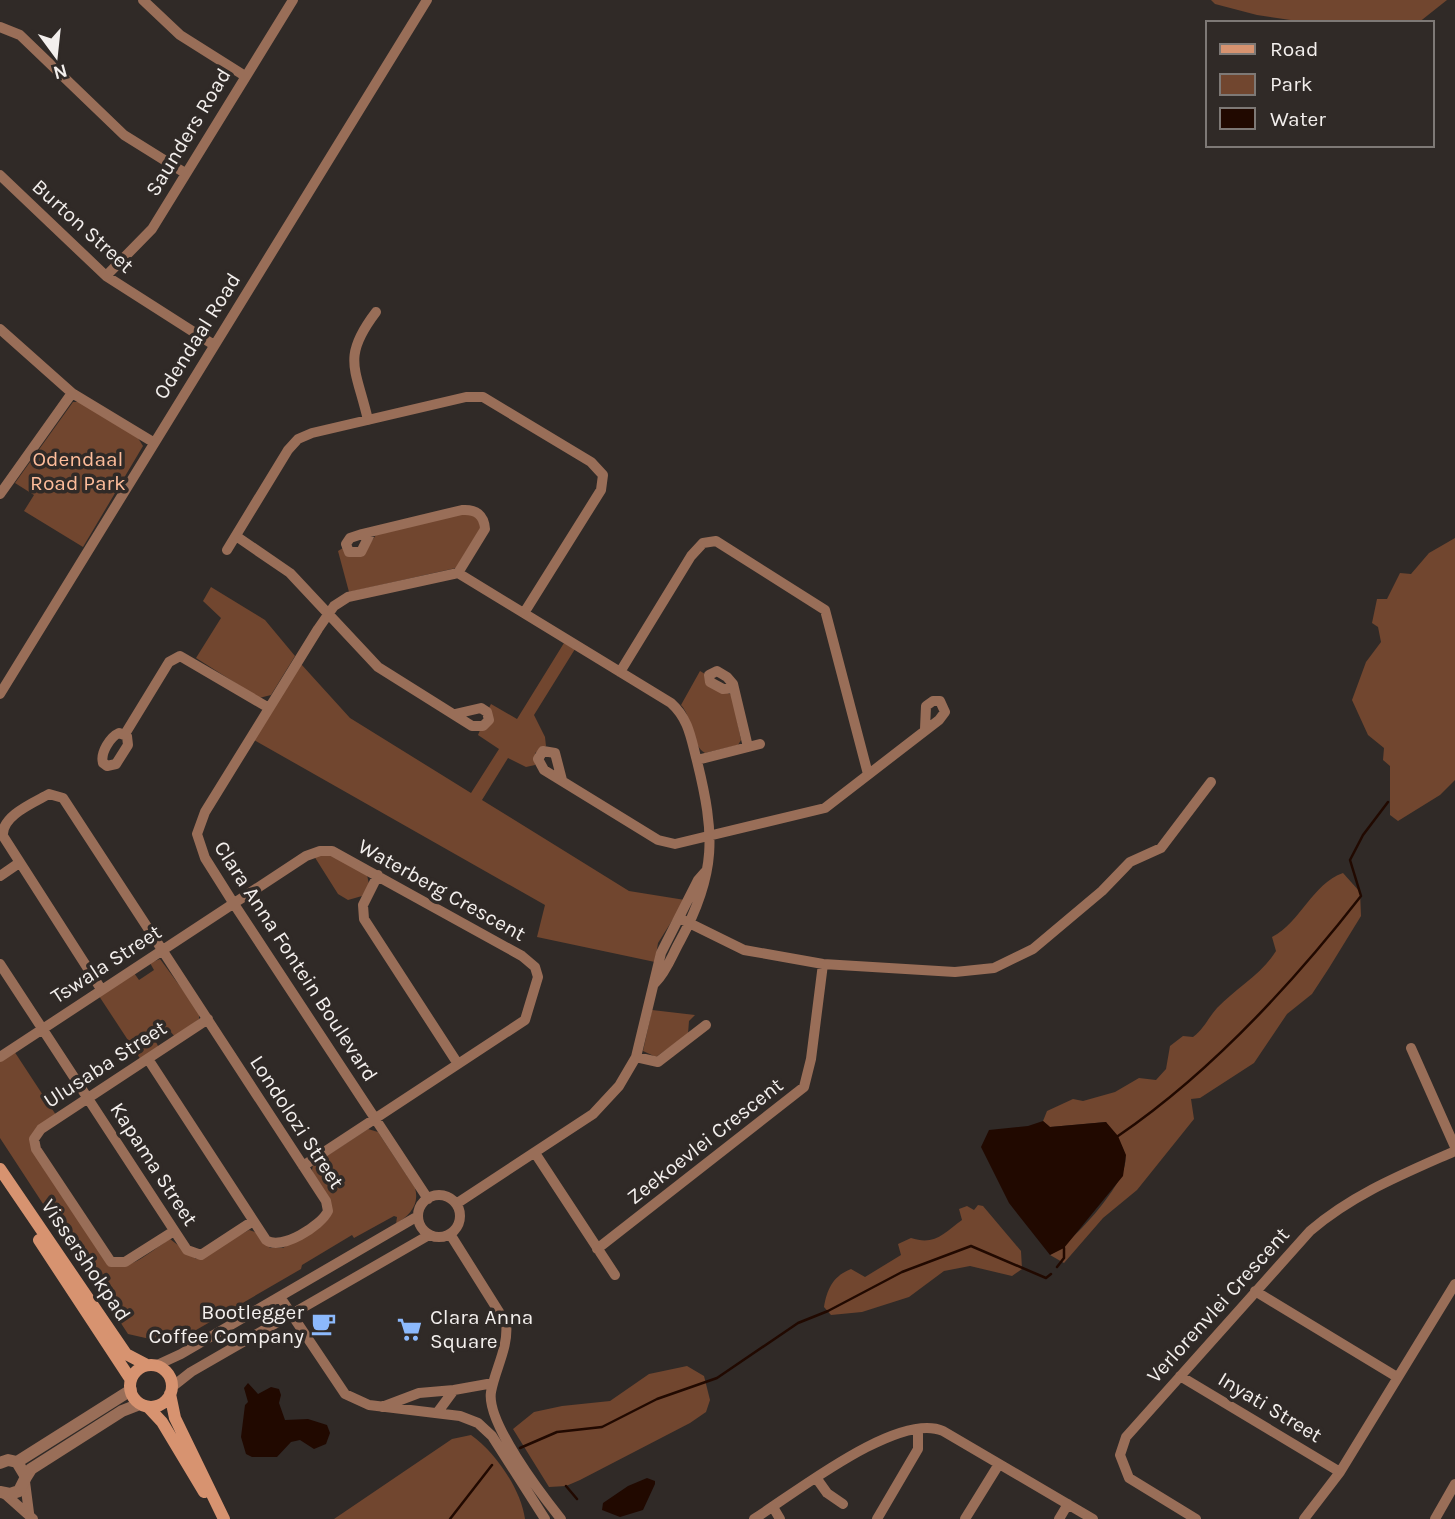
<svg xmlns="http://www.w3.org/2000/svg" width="1455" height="1519" viewBox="0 0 1455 1519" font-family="Karla,sans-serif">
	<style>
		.green { fill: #71462f }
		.water { fill: #210900 }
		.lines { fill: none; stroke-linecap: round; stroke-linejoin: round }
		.stream { stroke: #210900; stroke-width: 2.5 }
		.minor { stroke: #996e58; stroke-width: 10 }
		.tertiary { stroke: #996e58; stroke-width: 12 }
		.secondary { stroke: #d79370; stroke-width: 12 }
		.labels { text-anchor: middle; stroke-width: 7; stroke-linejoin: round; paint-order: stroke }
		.street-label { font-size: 21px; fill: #f3efed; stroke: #302a27 }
		.park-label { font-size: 21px; fill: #febd9b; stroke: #302a27 }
		.poi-label { font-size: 21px; fill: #f3efed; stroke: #302a27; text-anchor: end }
	</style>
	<rect width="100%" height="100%" fill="#302a27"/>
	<path class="green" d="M1211,0H1447L1418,23H1311L1257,15L1215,4Z
		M73,402H80L138,438L143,446L83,547L24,511L34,495L15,483Z
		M466,513L477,517L481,528L456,568L349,592L338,551L343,548L349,556L360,557L376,535Z
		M1455,538V780L1440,795L1398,821L1390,815V766L1383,760L1384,748L1368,735L1352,700L1366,662L1381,642L1378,627L1372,623L1377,599H1387L1400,573L1411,574L1429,553Z
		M211,587L265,620L295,656L271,695L259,698L196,658L221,618L203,601Z
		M564,643L575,649L534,715L545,737L546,746L535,753V765L526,767L508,758L482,800L629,891L685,900L658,943L655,962L537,937L545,905L254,740L301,664L350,718L471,793L499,749L478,735L489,708L491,704L517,719Z
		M700,671L705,674L707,684L732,695L741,740L738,745L705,753C691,745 693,718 681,705Z
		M322,854L333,855L367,875L369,884L362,896L348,900L338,894L314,856Z
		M1343,873L1360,892L1361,916L1329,968L1312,994L1287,1014L1254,1063L1200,1098L1191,1099L1194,1119L1137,1190L1103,1218L1064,1263L1050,1255C1070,1245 1132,1179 1125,1155C1123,1144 1111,1132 1106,1122L1050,1127L1043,1121L1047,1111L1073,1099L1083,1101L1115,1092L1139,1078L1156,1080L1166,1069L1170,1046L1183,1036L1193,1037C1204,1029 1208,1018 1217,1008C1236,988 1262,974 1276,951L1272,937C1301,922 1312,884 1343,873Z
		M160,959L199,1012V1019L175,1037L170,1031L155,1040L159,1048L141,1060L99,996L134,973L139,980L154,970L150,963Z
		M652,1010L695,1015L689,1021L688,1034L656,1057L643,1051Z
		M14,1051L56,1115L32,1134L110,1266C130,1272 153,1249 170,1239L196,1259L249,1230L255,1232L270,1248H283L327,1219L312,1170L313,1165L368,1129L378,1132L415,1188C420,1205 409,1216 396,1224L397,1217L394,1216L354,1238L352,1235L302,1265L301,1269L172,1344L128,1334L0,1138V1060Z
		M978,1205L983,1206L1021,1251L1022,1269L1012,1276L970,1266L944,1271L909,1297L862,1312L831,1315L824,1307C827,1289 833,1276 851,1269L865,1277L901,1255L898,1244L911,1238C935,1246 944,1233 962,1220L959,1209L967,1206L974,1210Z
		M687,1366L704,1376L710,1400L706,1412L690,1423L580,1480L566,1486L549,1487L513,1429L534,1412L562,1406L610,1401L649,1374Z
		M471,1435C495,1452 521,1489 525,1519H334L452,1439Z"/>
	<path class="water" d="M1043,1121L1050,1127L1106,1122L1118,1136L1126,1155L1123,1176L1064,1248L1050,1255L1009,1203L981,1147L989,1130L1028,1126Z
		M248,1383L258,1394L271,1387L279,1389L281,1395L279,1403L285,1420L308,1419L327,1425L330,1433L326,1444L314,1449L300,1440L291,1442L277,1457H252L246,1454L241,1437L245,1405L248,1402L244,1388Z
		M647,1478L655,1481V1484L643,1510L620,1517L602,1510L603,1503L628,1486Z"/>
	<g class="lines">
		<path class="stream" d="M1118,1136C1209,1074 1293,983 1361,896L1350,860L1363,835L1388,802
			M1057,1267L1064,1258V1248
			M520,1448L557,1432L602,1427L657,1399L717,1378L798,1323L828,1311L902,1272L971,1246L1046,1278L1051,1274
			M566,1486L577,1499
			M450,1519L492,1465"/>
		<path class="minor" d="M143,0L180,35L245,76
			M0,27L20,35L124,135L185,173
			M0,175L106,276L214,345
			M106,276L152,229L293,0
			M0,329L72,393L153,442
			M368,420C356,368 341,358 376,312
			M0,494L72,393
			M371,532L361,552H349L346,544L350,538L362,534L462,510C476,509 484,515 485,529L458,573
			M236,536L290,573L378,667L472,726H483L489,720L487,712L481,708L455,714
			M227,550L288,450L298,439L312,433L466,397H483L591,462L603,475L601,490L524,613
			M620,672L691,556L703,543L716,541L825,610L868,774
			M734,688L723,689L710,682L709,675L717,671L727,677L733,684L748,747
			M0,694L427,0
			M119,733L127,736L128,745L116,764L107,766L103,763C100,753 110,737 119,733Z
			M125,734L169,662L180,656L269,708
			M697,760L760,744
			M562,780L555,753L543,751L538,759L544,770L658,840L675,844L825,808L939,720L945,712L940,701H933L926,706L925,729
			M378,875L363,905L364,919L458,1064
			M0,876L19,863
			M679,918L744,950L823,964L955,972L994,968L1033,949L1102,891L1130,862L1161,848L1211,782
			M0,964L187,1250L201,1255L253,1221
			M101,989L3,836C1,816 33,803 49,794L63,798L326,1201L328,1211C321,1226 281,1251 266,1240L148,1059
			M1411,1048L1455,1147
			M0,1057L306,856L320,851H332L522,956L535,967L538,977L525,1020L303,1166
			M636,1057L658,1062L706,1025
			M535,1153L615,1275
			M418 1216a21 21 0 1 1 42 0a21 21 0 1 1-42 0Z
			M428,1199L234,904L205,858L197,834L205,812L318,629L334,606L348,597L458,573L671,703C689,719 691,739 697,761C715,834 717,873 680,941C672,955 667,971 655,983
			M456,1204L593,1114L619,1086L636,1057L661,953L698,880L705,872
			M174,1231L125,1262H111L36,1149L34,1139L41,1129L208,1019
			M450,1234L506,1323C509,1347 495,1369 491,1392C486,1422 541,1494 561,1519
			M597,1249L804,1087L811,1059L823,964
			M1255,1291L1397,1377
			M280,1297L345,1394L369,1405L460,1416L478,1423L492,1436L545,1519
			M155,1366L181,1354L418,1216
			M1180,1376L1340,1472
			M172,1387L191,1372L429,1235
			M382,1407L419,1393L454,1390
			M437,1413L454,1390L493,1383
			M817,1479L827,1493L843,1504
			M25,1482L29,1513
			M5,1494L33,1519
			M773,1507L780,1519
			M754,1519C794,1494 898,1411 943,1431L1093,1519
			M877,1519L918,1449V1429
			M965,1519L999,1464
			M1059,1519L1068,1504
			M1196,1519L1129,1478L1120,1455L1126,1437L1310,1231C1353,1194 1403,1174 1455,1151
			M1304,1519L1340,1472L1455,1284
			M1435,1519L1455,1484"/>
		<path class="tertiary" d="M17,1462L131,1390
			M0,1463L8,1460L17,1462L26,1477L19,1491L10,1494L0,1492
			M26,1477L31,1469L122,1411L140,1404"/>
		<path class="secondary" d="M0,1169L126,1354L147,1365
			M39,1240L131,1380
			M130 1386a21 21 0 1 1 42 0a21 21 0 1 1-42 0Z
			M170,1394L175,1418L224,1519
			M148,1407L162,1422L204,1492"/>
	</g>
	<defs>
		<symbol id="cafe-bare" viewBox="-9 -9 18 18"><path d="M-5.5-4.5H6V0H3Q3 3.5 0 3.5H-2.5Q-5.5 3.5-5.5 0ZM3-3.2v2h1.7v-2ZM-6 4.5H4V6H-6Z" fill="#8cb9fc" stroke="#302a27" stroke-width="2.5" paint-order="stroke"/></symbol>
		<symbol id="supermarket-bare" viewBox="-9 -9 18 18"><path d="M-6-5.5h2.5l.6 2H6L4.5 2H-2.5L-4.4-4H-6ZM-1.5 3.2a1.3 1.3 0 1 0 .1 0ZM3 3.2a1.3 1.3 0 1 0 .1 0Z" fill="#8cb9fc" stroke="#302a27" stroke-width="2.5" paint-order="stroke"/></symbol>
	</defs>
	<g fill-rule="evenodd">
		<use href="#cafe-bare" x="306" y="1306" width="35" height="35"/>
		<use href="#supermarket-bare" x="392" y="1312" width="35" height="35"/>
	</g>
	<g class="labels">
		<g class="street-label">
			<text transform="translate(188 132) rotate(-59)" y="7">Saunders Road</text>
			<text transform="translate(83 226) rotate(42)" y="7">Burton Street</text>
			<text transform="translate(197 336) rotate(-58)" y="7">Odendaal Road</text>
			<text transform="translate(442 890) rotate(29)" y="7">Waterberg Crescent</text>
			<text transform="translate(296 961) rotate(57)" y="7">Clara Anna Fontein Boulevard</text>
			<text transform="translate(106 964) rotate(-33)" y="7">Tswala Street</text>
			<text transform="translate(105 1064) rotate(-33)" y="7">Ulusaba Street</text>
			<text transform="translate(297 1122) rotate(57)" y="7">Londolozi Street</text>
			<text transform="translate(705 1141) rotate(-38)" y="7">Zeekoevlei Crescent</text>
			<text transform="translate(154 1164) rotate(57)" y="7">Kapama Street</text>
			<text transform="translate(86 1260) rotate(56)" y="7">Vissershokpad</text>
			<text transform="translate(1218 1305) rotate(-48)" y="7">Verlorenvlei Crescent</text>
			<text transform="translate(1270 1407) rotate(31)" y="7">Inyati Street</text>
		</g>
		<g class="park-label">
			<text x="78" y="466">Odendaal<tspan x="78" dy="24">Road Park</tspan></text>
		</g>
		<g class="poi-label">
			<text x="304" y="1319">Bootlegger<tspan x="304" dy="24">Coffee Company</tspan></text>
			<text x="430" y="1324" text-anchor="start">Clara Anna<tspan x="430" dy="24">Square</tspan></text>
		</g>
	</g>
	<rect x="1206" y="21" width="228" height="126" fill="#302a27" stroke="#7e7976" stroke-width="2"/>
	<rect x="1220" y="44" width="35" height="10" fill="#d79370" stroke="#7e7976" stroke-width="2"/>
	<text x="1270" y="56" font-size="21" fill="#f3efed">Road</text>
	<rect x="1220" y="74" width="35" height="21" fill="#71462f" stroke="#7e7976" stroke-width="2"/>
	<text x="1270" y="91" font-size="21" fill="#f3efed">Park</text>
	<rect x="1220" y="108" width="35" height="21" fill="#210900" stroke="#7e7976" stroke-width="2"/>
	<text x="1270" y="126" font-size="21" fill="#f3efed">Water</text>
	<g transform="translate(56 56) rotate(165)" stroke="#302a27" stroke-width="5" paint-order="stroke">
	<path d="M0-5L12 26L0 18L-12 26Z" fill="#f3efed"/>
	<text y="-10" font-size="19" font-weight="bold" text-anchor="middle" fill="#f3efed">N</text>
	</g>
</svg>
